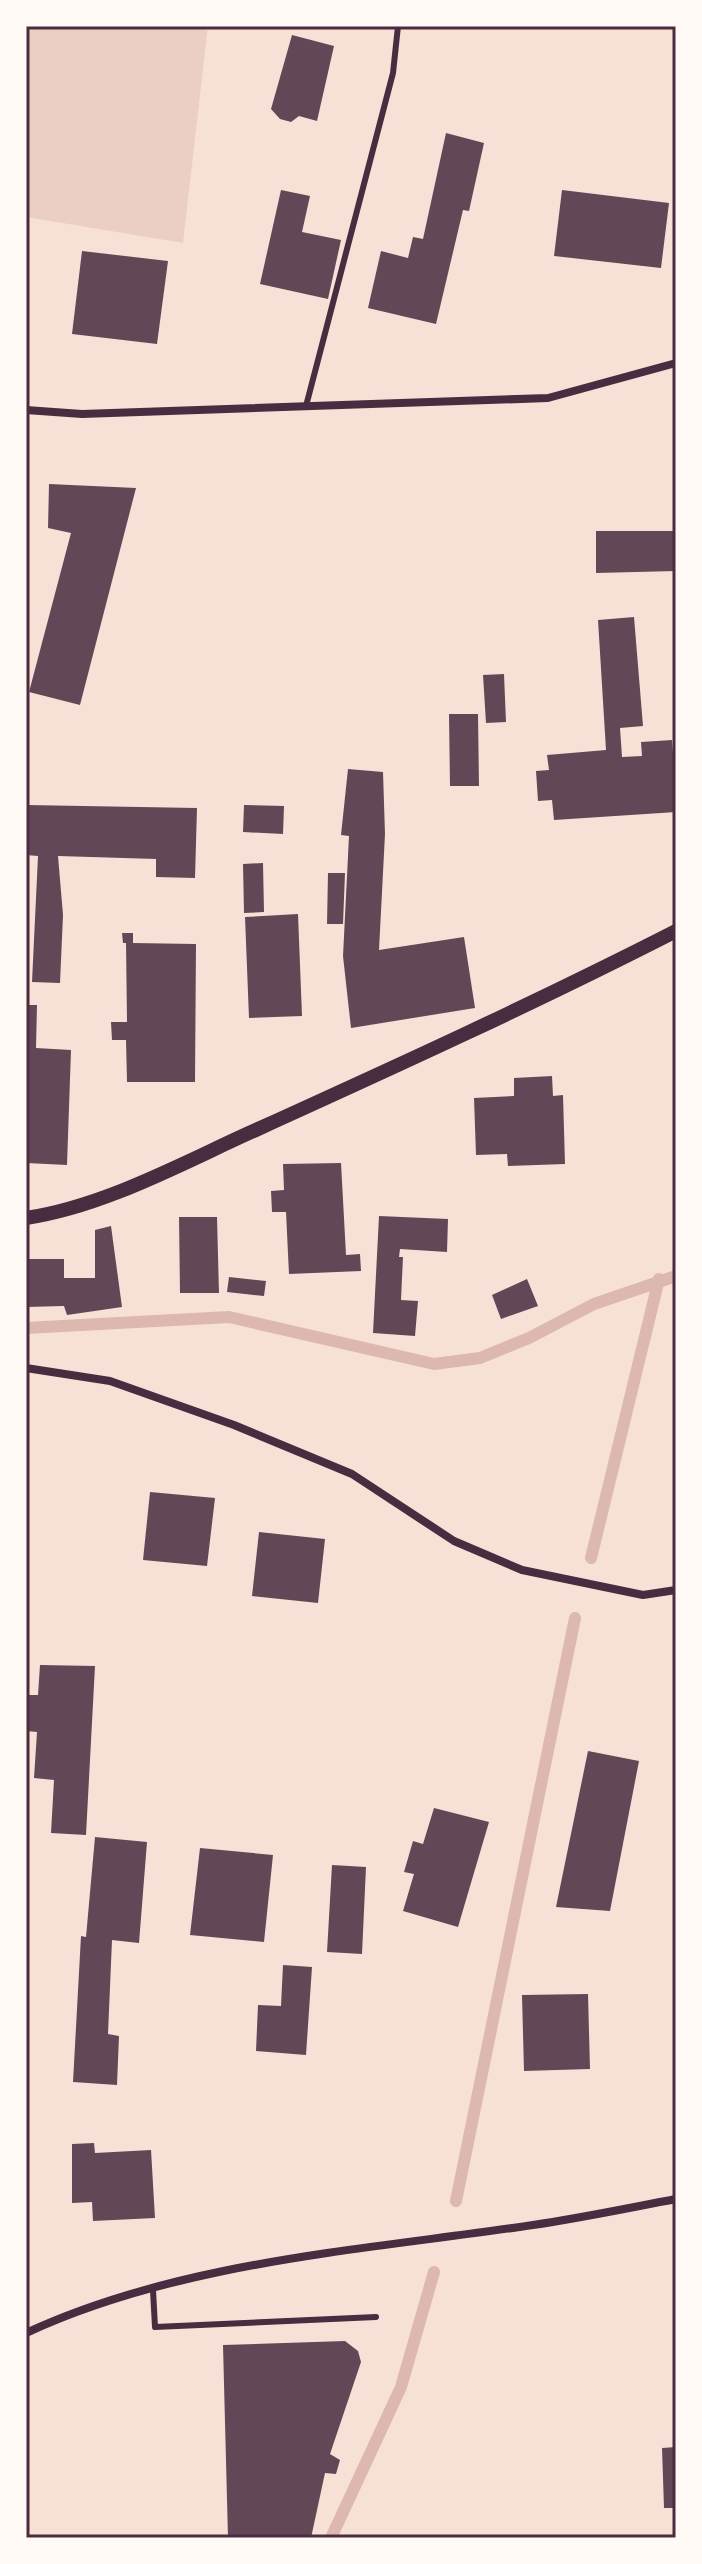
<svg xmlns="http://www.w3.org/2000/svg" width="702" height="2564" viewBox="0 0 702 2564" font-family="Commissioner,sans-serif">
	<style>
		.green { fill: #ebcfc5 }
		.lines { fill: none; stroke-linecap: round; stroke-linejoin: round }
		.stream { stroke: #dcb8b0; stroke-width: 12 }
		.building { fill: #644757 }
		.service { stroke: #4a2c40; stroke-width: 6 }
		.minor { stroke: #4a2c40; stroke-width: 8 }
		.tertiary { stroke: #4a2c40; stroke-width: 14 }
		.neatline { fill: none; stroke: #4a2c40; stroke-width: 3 }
	</style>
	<rect width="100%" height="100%" fill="#f7e1d7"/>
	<path class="green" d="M26,26H208L183,243L26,217Z"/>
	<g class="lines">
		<path class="stream" d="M26,1328L229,1317L434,1364L480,1358L529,1338L594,1304L676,1276
			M591,1558L659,1279
			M456,2201L575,1618
			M331,2538L401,2387L434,2272"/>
	</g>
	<path class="building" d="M292,35L334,46L317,121L299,116L291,122L280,119L271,109Z
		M446,133L484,143L469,211L463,210L436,324L368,308L381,251L408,258L413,237L423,239Z
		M281,190L310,196L302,232L341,240L328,299L260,284Z
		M562,190L669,203L661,268L554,256Z
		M82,251L168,261L157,344L72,334Z
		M49,484L136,488L80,705L29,692L71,533L48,528Z
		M596,531H676V571L596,573Z
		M634,617L643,726L620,728L622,757L642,756L641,742L672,740L673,753H676V812L554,820L552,800L538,801L536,771L549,770L547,755L606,750L598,620Z
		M504,674L506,722L486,723L483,675Z
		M449,714H478L479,786H450Z
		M348,769L383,772L385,834L379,950L464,937L475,1008L351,1028L343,956L349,836L341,835Z
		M26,805L197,808L195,878L156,877V859L58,856L63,915L60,983L32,982L38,856L26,855Z
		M244,805L284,806L283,834L243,832Z
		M263,863L264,912L244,913L243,864Z
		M328,873H345L343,924H327Z
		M298,914L302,1016L249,1018L245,917Z
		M122,933H133V943L196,944L195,1082H127L126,1040H112L111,1022H127L126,943H123Z
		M26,1005H37L36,1048L71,1050L67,1165L26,1163Z
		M552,1076L553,1096L563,1095L565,1164L508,1166L507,1154L476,1155L474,1098L514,1096V1078Z
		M341,1163L346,1255L360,1254L361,1271L289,1274L286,1212H272L271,1191L284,1190L283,1164Z
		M379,1216L448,1219L447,1252L400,1249L399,1257H403L401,1300L418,1301L415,1336L373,1333Z
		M179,1217H217L219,1293H180Z
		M111,1226L122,1307L67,1315L64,1306L26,1307V1259H64V1278H95V1230Z
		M229,1277L266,1281L264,1296L227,1292Z
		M527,1279L538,1306L501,1319L492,1295Z
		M150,1492L215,1498L207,1566L143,1560Z
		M259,1532L325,1539L318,1603L252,1596Z
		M40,1665L95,1666L86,1835L51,1833L54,1780L34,1778L37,1732L26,1731V1695H38Z
		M588,1751L639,1761L610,1911L556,1907Z
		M434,1808L489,1822L458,1927L403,1911L414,1874L404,1872L413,1841L423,1844Z
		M95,1837L147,1842L139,1943L112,1940L108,2034L119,2036L117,2085L73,2082L81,1936L86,1937Z
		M200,1848L273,1855L264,1942L190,1935Z
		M332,1865L366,1867L362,1954L327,1952Z
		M283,1965L312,1967L306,2055L256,2051L258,2005L281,2006Z
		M588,1994L590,2069L524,2071L522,1995Z
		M94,2143L95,2153L151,2150L155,2218L93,2221L92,2202L72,2203V2144Z
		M345,2341L358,2351L361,2362L330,2454L340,2460L336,2474L325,2473L311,2538H228L223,2345Z
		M676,2447V2508H664L662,2448Z"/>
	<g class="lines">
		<path class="service" d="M306,406L393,73L398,26
			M153,2290L155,2327L376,2317"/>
		<path class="minor" d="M26,410L82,414L548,398L676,363
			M26,1368L110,1381L234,1425L352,1474L454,1541L522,1570L643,1595L676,1590
			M26,2333C181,2261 365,2250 533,2225C581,2218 628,2208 676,2199"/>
		<path class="tertiary" d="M26,1218C106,1206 184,1162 258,1129C399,1065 539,1001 676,931"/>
	</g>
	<rect width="702" height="2564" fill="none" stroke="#fffaf5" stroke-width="56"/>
	<rect x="28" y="28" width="646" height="2508" class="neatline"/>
</svg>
